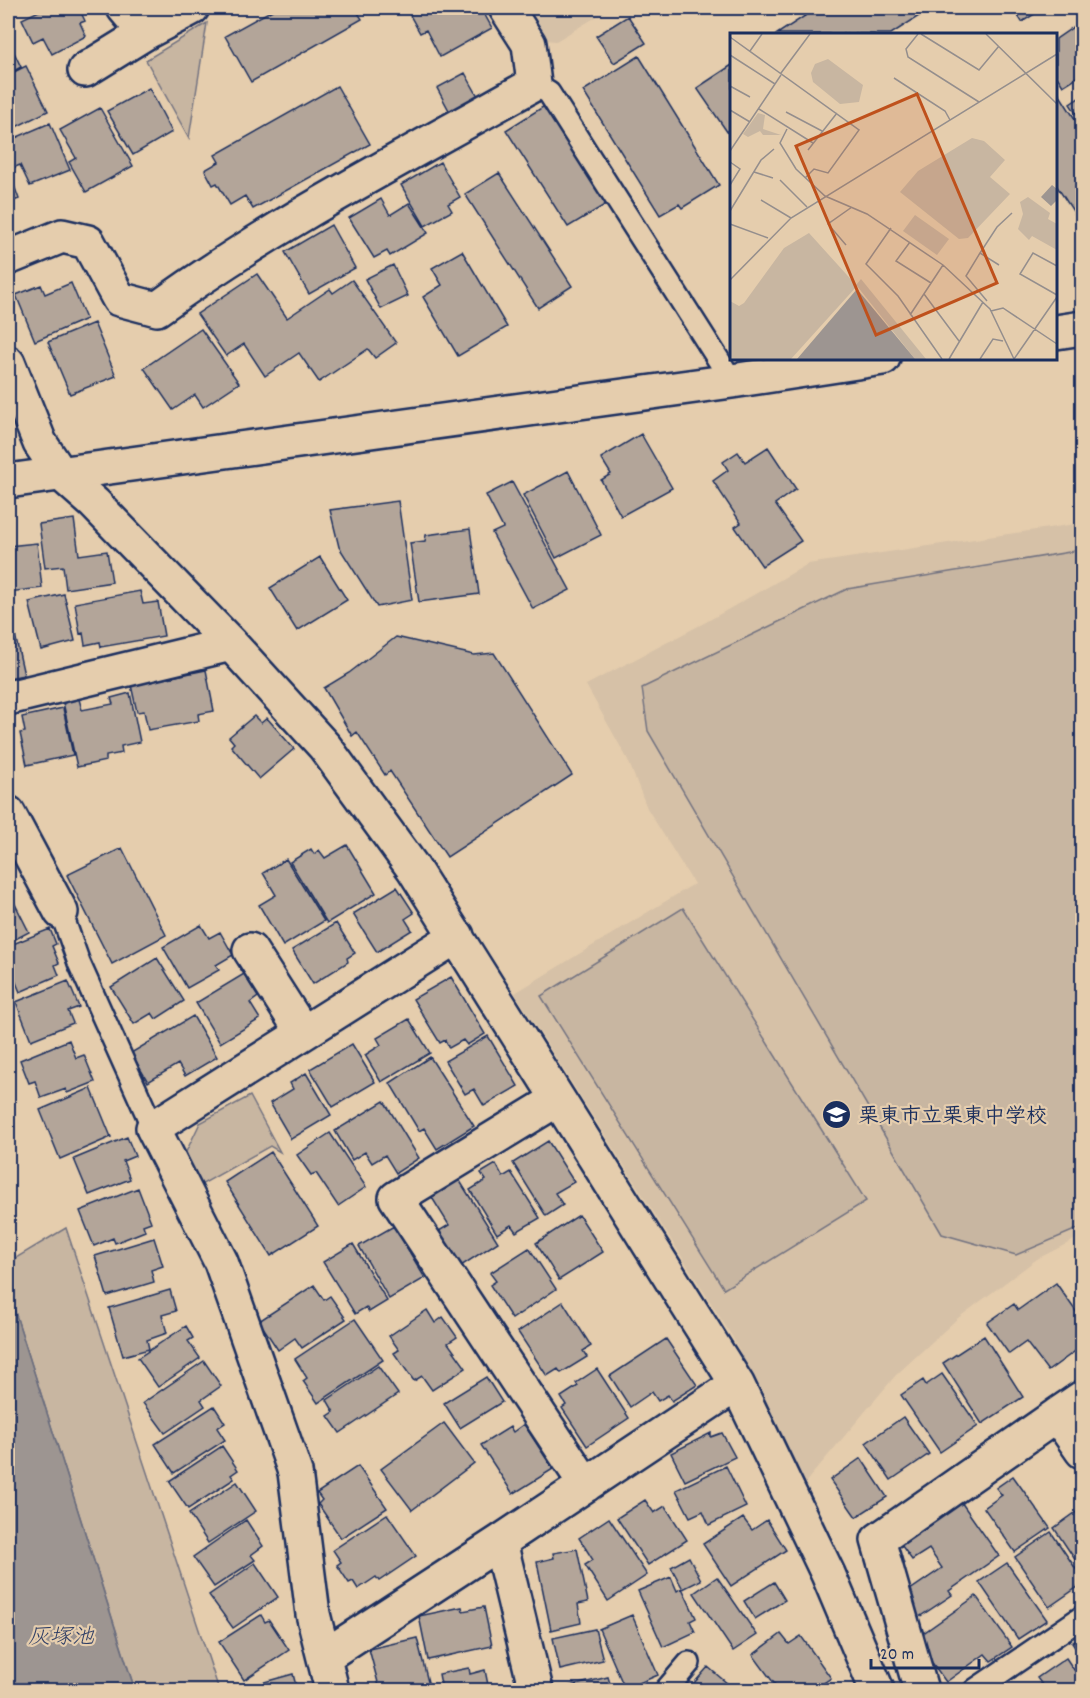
<svg xmlns="http://www.w3.org/2000/svg" width="1090" height="1698" viewBox="0 0 1090 1698" font-family="Dekko,'Klee One',sans-serif">
	<style>
		.built { fill: #d6c1a7 }
		.green { fill: #c8b6a1; stroke: #727280; stroke-width: 1.5 }
		.water { fill: #9d9591; stroke: #696c7d; stroke-width: 1.5 }
		.building { fill: #b3a599; stroke: #1b2f5e; stroke-width: 1.5 }
		.lines { fill: none; stroke-linecap: round; stroke-linejoin: round }
		.lane-casing { stroke: #1b2f5e; stroke-width: 26 }
		.street-casing { stroke: #1b2f5e; stroke-width: 38 }
		.secondary-casing { stroke: #1b2f5e; stroke-width: 38 }
		.lane { stroke: #e5cdad; stroke-width: 21 }
		.street { stroke: #e5cdad; stroke-width: 33 }
		.secondary { stroke: #e5cdad; stroke-width: 33 }
		.labels { text-anchor: middle; stroke-width: 4.5; stroke-linejoin: round; paint-order: stroke }
		.poi-label { font-size: 21px; font-weight: bold; fill: #1b2f5e; stroke: #e5cdad; text-anchor: start }
		.water-label { font-size: 22px; font-style: italic; fill: #2e3e66; stroke: #e5cdad }
		.inset-road { fill: none; stroke: #948e8d; stroke-width: 1.5 }
		.view { fill: #bf511c; fill-opacity: 0.15; stroke: #bf511c; stroke-width: 3 }
		.inset-edge { fill: none; stroke: #1b2f5e; stroke-width: 3 }
	</style>
	<rect width="100%" height="100%" fill="#e5cdad"/>
	<filter id="ink" filterUnits="userSpaceOnUse"><feTurbulence type="fractalNoise" baseFrequency=".0167" numOctaves="2"/><feDisplacementMap in="SourceGraphic" scale="12" xChannelSelector="R" yChannelSelector="G"/><feConvolveMatrix kernelMatrix="1 2 1 2 8 2 1 2 1" color-interpolation-filters="sRGB"/></filter>
	<g filter="url(#ink)">
		<path class="built" d="M524,8H611L556,41L545,40Z
			M1082,523V1236L1037,1259L958,1318L896,1375L804,1484L733,1338L515,993L694,884L647,808L628,760L586,685L706,622L808,564Z"/>
		<path class="green" d="M207,23L189,138L146,60Z
			M1082,550V1227L1016,1255L942,1234L648,731L642,688L847,589Z
			M683,908L866,1201L724,1289L541,996Z
			M250,1096L280,1152L270,1146L199,1186L186,1152L200,1123Z
			M66,1228L219,1690H135L8,1290L15,1259L8,1261V1236L16,1258Z"/>
		<path class="water" d="M8,1290L130,1675L135,1690H8Z"/>
		<path class="building" d="M45,8H79L85,21L80,23L86,36L52,54L43,37L33,42L22,19Z
			M276,8H355L362,19L251,82L225,36Z
			M411,8H481L492,28L440,57L426,30L420,33L407,10Z
			M817,8H913L919,16L891,34H777Z
			M1013,8H1044L1022,22Z
			M628,16L646,43L614,63L596,36Z
			M1082,21V74L1063,86L1056,75V39Z
			M8,40L21,67L8,74Z
			M639,56L719,185L682,208L679,204L660,215L583,91Z
			M732,65V139L697,88Z
			M26,66L48,111L16,127L8,111V75Z
			M465,73L479,98L451,114L437,88Z
			M337,86L370,144L253,209L245,196L230,205L217,183L213,185L205,170L219,162L215,155Z
			M149,88L172,132L133,155L107,111Z
			M1056,89L1082,130V225L1056,185Z
			M1082,96V122L1070,104Z
			M546,105L608,203L568,227L506,130Z
			M100,108L133,166L86,192L69,162L76,158L60,130Z
			M50,123L70,170L30,186L20,165L13,168L8,154V141Z
			M440,162L460,197L448,204L452,211L425,226L401,185Z
			M8,169L19,199L8,203Z
			M499,173L572,286L538,308L465,194Z
			M381,199L390,215L409,203L428,233L390,256L387,251L374,258L349,218Z
			M331,225L355,268L309,294L285,252Z
			M462,251L507,327L458,356L423,297L442,285L432,268Z
			M393,265L408,296L381,309L365,279Z
			M257,274L287,318L330,289L333,293L352,280L396,343L375,358L368,349L319,382L299,353L265,376L244,344L226,356L197,314Z
			M71,283L86,319L35,341L16,295L41,285L45,294Z
			M94,323L116,376L70,394L48,342Z
			M201,329L239,383L203,407L195,395L173,410L144,368Z
			M641,434L672,488L621,516L601,480L611,474L601,458Z
			M768,447L796,489L775,504L801,541L762,566L735,527L741,523L713,481L728,470L723,462L738,452L745,462Z
			M568,471L601,535L556,558L523,495Z
			M512,482L570,590L533,609L492,533L503,528L486,495Z
			M398,501L412,600L377,607L339,547L330,510Z
			M74,519L79,555L107,551L112,582L66,589L63,566L45,568L39,524Z
			M470,529L479,594L419,602L410,543L425,541L426,535Z
			M37,543L42,588L8,592V546Z
			M320,557L347,600L297,631L270,588Z
			M140,591L143,604L158,602L164,636L101,647L100,642L85,645L83,633L80,634L75,603Z
			M64,594L75,641L41,650L29,602Z
			M8,603L24,675L8,678Z
			M396,637L474,655L494,653L572,775L447,857L390,771L385,775L357,732L352,736L324,688L349,673Z
			M206,670L214,711L198,714L199,721L148,730L144,711L137,712L131,685Z
			M130,693L140,742L121,746L122,753L106,756V761L77,767L63,702L79,699L82,710L113,704L111,698Z
			M63,708L73,755L27,765L20,733L25,732L22,717Z
			M254,716L261,723L267,718L294,749L259,779L231,746L234,743L229,737Z
			M347,845L376,893L327,923L290,862L311,849L314,854L319,850L325,858Z
			M122,848L166,935L112,964L67,875Z
			M286,859L324,921L283,946L259,905L276,895L263,873Z
			M397,887L414,913L405,919L412,930L377,952L353,914Z
			M8,890L29,932L8,943Z
			M336,923L355,953L347,958L348,962L313,984L292,950Z
			M201,925L209,938L220,932L233,955L216,965L219,970L187,988L163,947Z
			M50,929L56,944L52,946L59,963L55,965L59,975L20,992L8,963V946Z
			M157,958L184,1001L156,1019L152,1013L134,1024L111,987Z
			M244,974L258,997L250,1003L260,1019L220,1043L196,1003Z
			M451,977L485,1034L467,1045L463,1040L449,1048L445,1040L440,1043L413,999Z
			M68,981L79,1007L68,1011L73,1023L31,1040L16,1002Z
			M193,1016L217,1057L185,1076L178,1064L148,1082L131,1053Z
			M409,1019L430,1053L381,1082L365,1055L381,1045L377,1038Z
			M488,1036L518,1086L484,1106L474,1089L465,1094L445,1061Z
			M69,1040L76,1058L84,1055L95,1082L67,1093L66,1089L41,1098L35,1081L29,1083L20,1060Z
			M352,1044L375,1082L333,1107L310,1069Z
			M430,1057L474,1126L437,1149L424,1128L419,1131L390,1083Z
			M306,1073L331,1115L291,1139L270,1103L293,1089L290,1083Z
			M91,1088L111,1137L60,1159L40,1110Z
			M384,1101L419,1158L396,1173L385,1155L372,1163L365,1152L352,1160L335,1131Z
			M330,1133L366,1187L338,1206L316,1173L311,1175L297,1155Z
			M127,1137L135,1156L123,1161L130,1179L89,1195L74,1159Z
			M548,1141L574,1182L555,1193L563,1205L546,1216L513,1163Z
			M271,1152L318,1226L271,1256L225,1182Z
			M496,1164L503,1177L511,1172L540,1218L516,1232L511,1225L497,1234L470,1190L486,1180L481,1173Z
			M458,1178L498,1242L461,1266L439,1231L449,1225L431,1196Z
			M138,1188L151,1222L143,1225L145,1231L115,1243L113,1238L94,1246L80,1211Z
			M579,1215L603,1252L559,1280L536,1243Z
			M394,1226L425,1278L389,1299L359,1246Z
			M154,1238L163,1266L151,1270L154,1282L107,1296L95,1256Z
			M353,1244L387,1301L369,1312L366,1307L355,1314L323,1262Z
			M529,1248L556,1289L512,1319L490,1285L496,1281L490,1273Z
			M1056,1283L1082,1320V1346L1048,1371L1026,1342L1009,1354L987,1323L1014,1304L1018,1310Z
			M314,1285L324,1300L330,1296L346,1319L302,1348L295,1338L278,1350L259,1321Z
			M170,1290L176,1311L162,1315L167,1333L147,1340L149,1349L123,1356L109,1308Z
			M563,1302L591,1346L583,1351L587,1357L561,1373L558,1369L547,1376L518,1332Z
			M427,1310L435,1323L443,1317L457,1337L448,1343L466,1368L432,1390L422,1376L414,1381L394,1353L399,1350L389,1336Z
			M355,1319L383,1360L318,1403L303,1381L307,1378L295,1359Z
			M186,1326L193,1338L188,1341L200,1358L158,1387L138,1358Z
			M984,1336L1023,1397L982,1424L943,1363Z
			M666,1339L697,1385L672,1401L668,1395L658,1401L652,1392L630,1407L610,1376Z
			M204,1361L221,1386L201,1400L205,1406L165,1433L143,1403Z
			M378,1366L398,1394L340,1433L328,1416L334,1412L327,1400Z
			M597,1369L629,1418L587,1446L562,1408L566,1405L561,1397L578,1386L576,1383Z
			M942,1374L978,1426L940,1452L901,1395L923,1380L926,1385Z
			M486,1377L502,1402L460,1428L444,1403Z
			M214,1406L225,1423L217,1428L225,1440L174,1473L155,1444Z
			M903,1417L929,1454L891,1480L866,1443Z
			M444,1423L474,1463L412,1510L381,1469Z
			M524,1424L553,1469L513,1494L481,1445L510,1427L513,1432Z
			M711,1433V1437L722,1433L735,1457L685,1481L671,1453Z
			M222,1446L238,1470L231,1475L234,1479L188,1509L169,1481Z
			M861,1458L887,1497L856,1517L830,1480Z
			M358,1466L387,1508L341,1538L318,1504L322,1500L317,1493Z
			M726,1466L746,1507L709,1525L703,1511L690,1517L676,1490Z
			M1013,1476L1050,1528L1015,1552L984,1508L1002,1495L996,1488Z
			M237,1482L256,1511L208,1543L189,1514Z
			M959,1499L999,1556L949,1591L952,1595L916,1619L900,1597L942,1568L929,1549L912,1560L899,1542Z
			M645,1500L654,1513L665,1506L687,1540L648,1565L617,1518Z
			M1082,1508V1570L1054,1528Z
			M387,1514L416,1556L379,1581L376,1577L358,1589L353,1581L349,1583L337,1565L341,1562L333,1550Z
			M609,1518L647,1575L608,1601L585,1565L593,1560L579,1538Z
			M743,1518L752,1530L767,1520L786,1550L731,1586L703,1544Z
			M246,1520L263,1546L251,1555L255,1560L214,1587L193,1557Z
			M1051,1532L1082,1578V1584L1049,1607L1015,1557Z
			M577,1549L588,1602L578,1604L581,1623L551,1630L537,1562L554,1558L553,1553Z
			M689,1557L701,1580L683,1589L671,1567Z
			M255,1563L278,1597L233,1628L209,1595Z
			M1007,1563L1047,1620L1018,1639L979,1582Z
			M671,1577L677,1591L682,1588L696,1618L690,1621L695,1632L663,1647L638,1591Z
			M717,1577L757,1635L733,1651L694,1593Z
			M774,1582L785,1600L755,1619L744,1601Z
			M976,1596L1012,1647L991,1661L985,1654L946,1682L915,1639Z
			M462,1607L463,1611L484,1607L492,1646L428,1660L419,1616Z
			M261,1615L265,1622L269,1620L289,1650L244,1680L219,1642Z
			M632,1615L658,1675L625,1689L599,1629Z
			M595,1629L603,1660L560,1670L553,1638Z
			M781,1634L789,1644L801,1636L831,1678L813,1690H779L753,1655Z
			M1082,1636V1658L1072,1643Z
			M417,1638L430,1690H380L369,1649Z
			M1066,1658L1074,1670L1079,1666L1082,1671V1690H1046L1037,1678Z
			M708,1667L735,1690H688Z
			M469,1668L470,1674L485,1670L489,1690H442L439,1674Z
			M293,1674L297,1690L302,1689L303,1690H251L250,1686Z
			M608,1677L612,1690H559V1689Z"/>
		<g class="lines">
			<defs>
				<path id="lane" d="M534,84L549,93L732,381
					M61,912L79,963L153,1128
					M666,1690L689,1663
					M975,1690L1082,1617"/>
				<path id="street" d="M124,8L145,33
					M85,70L145,33L192,8
					M8,258L62,236L88,242L119,299L157,309C275,223 407,156 534,84L529,44L506,8
					M8,363L40,443L60,473L94,503L231,644L325,747L413,868L737,1384L828,1574L877,1690
					M8,698L231,644
					M8,813L61,912
					M250,950L303,1033
					M558,1099L396,1198L586,1485
					M1082,1398L1057,1415L1082,1451
					M500,1542L536,1690
					M325,1656L500,1542L737,1384
					M332,1690L313,1614L295,1472L221,1262L153,1128L457,936
					M921,1690L878,1540L1057,1415"/>
				<path id="secondary" d="M1056,332L1082,328
					M8,481L732,381L883,358"/>
			</defs>
			<use href="#lane" class="lane-casing"/>
			<use href="#street" class="street-casing"/>
			<use href="#secondary" class="secondary-casing"/>
			<use href="#lane" class="lane"/>
			<use href="#street" class="street"/>
			<use href="#secondary" class="secondary"/>
		</g>
	</g>
	<defs>
		<symbol id="school-disc" viewBox="-11 -11 22 22"><circle r="9.5" fill="#1b2f5e" stroke="#e5cdad"/><path d="M0-5L7-2L0 1L-7-2ZM-4 1L0 2.5L4 1V4Q0 6-4 4Z" fill="#fff"/></symbol>
	</defs>
	<g fill-rule="evenodd">
		<use href="#school-disc" x="820" y="1098" width="33" height="33"/>
	</g>
	<g class="labels">
		<g class="poi-label">
			<text x="858" y="1122">栗東市立栗東中学校</text>
		</g>
		<g class="water-label">
			<text x="61" y="1643">灰塚池</text>
		</g>
	</g>
	<g transform="translate(730 33)">
		<rect width="327" height="327" fill="#e5cdad"/>
		<path d="M98,26L133,52L129,69L110,71L83,49L81,40L85,31ZM28,80L35,82L33,96L51,102H33L30,98L18,104L13,101ZM242,105L254,108L275,127L260,144L280,161L238,205L229,206L170,159L188,138ZM298,164L320,180L318,186L327,191V217L302,203L299,207L288,196L293,181L290,169ZM185,182L219,206L207,222L173,198ZM79,200L126,252L131,246L196,326H185L127,253L61,326H0V268L9,273L14,270L54,215Z" fill="#c8b6a1"/>
		<path d="M322,152L327,156V167L321,173L311,164ZM127,256L185,326H67Z" fill="#9d9591"/>
		<path class="inset-road" d="M188,1L176,16L178,24L249,69M191,1L249,37L269,13M256,1L327,71M0,4L129,97L98,140L84,136L75,145M20,18L32,1M0,22L45,51M51,40L80,1M164,45L215,78L220,87M0,53L20,64M29,76L83,110M0,77L20,89M56,79L92,98M57,96L50,110L66,136L95,163L137,181L213,232L260,276L284,326M78,117L107,80M0,118L51,42M0,129L10,136L0,152M24,139L43,145M50,147L77,174M31,167L61,185M0,178L31,127L44,116M0,191L38,205M161,195L136,231L168,263L212,326M180,209L166,228L201,250M116,212L98,191L122,174M250,220L236,243L257,268M269,232L250,220L267,194L282,180M327,233L303,220L290,241L327,262M0,247L61,185L327,21M194,261L229,308M261,278L273,275L327,311M180,282L213,232M219,326L253,269M250,326L263,306L273,308M284,326L327,264"/>
		<path class="view" d="M187,61L267,250L146,302L66,113Z"/>
		<rect width="327" height="327" class="inset-edge"/>
	</g>
	<rect width="1090" height="1698" fill="none" stroke="#e5cdad" stroke-width="30"/>
	<rect x="15" y="15" width="1060" height="1668" fill="none" stroke="#1b2f5e" stroke-width="2" filter="url(#ink)"/>
	<path d="M871 1659v9h108v-9" fill="none" stroke="#1b2f5e" stroke-width="3"/>
	<text x="880" y="1659" font-size="18" fill="#1b2f5e" stroke="#e5cdad" stroke-width="4.5" paint-order="stroke">20 m</text>
</svg>
